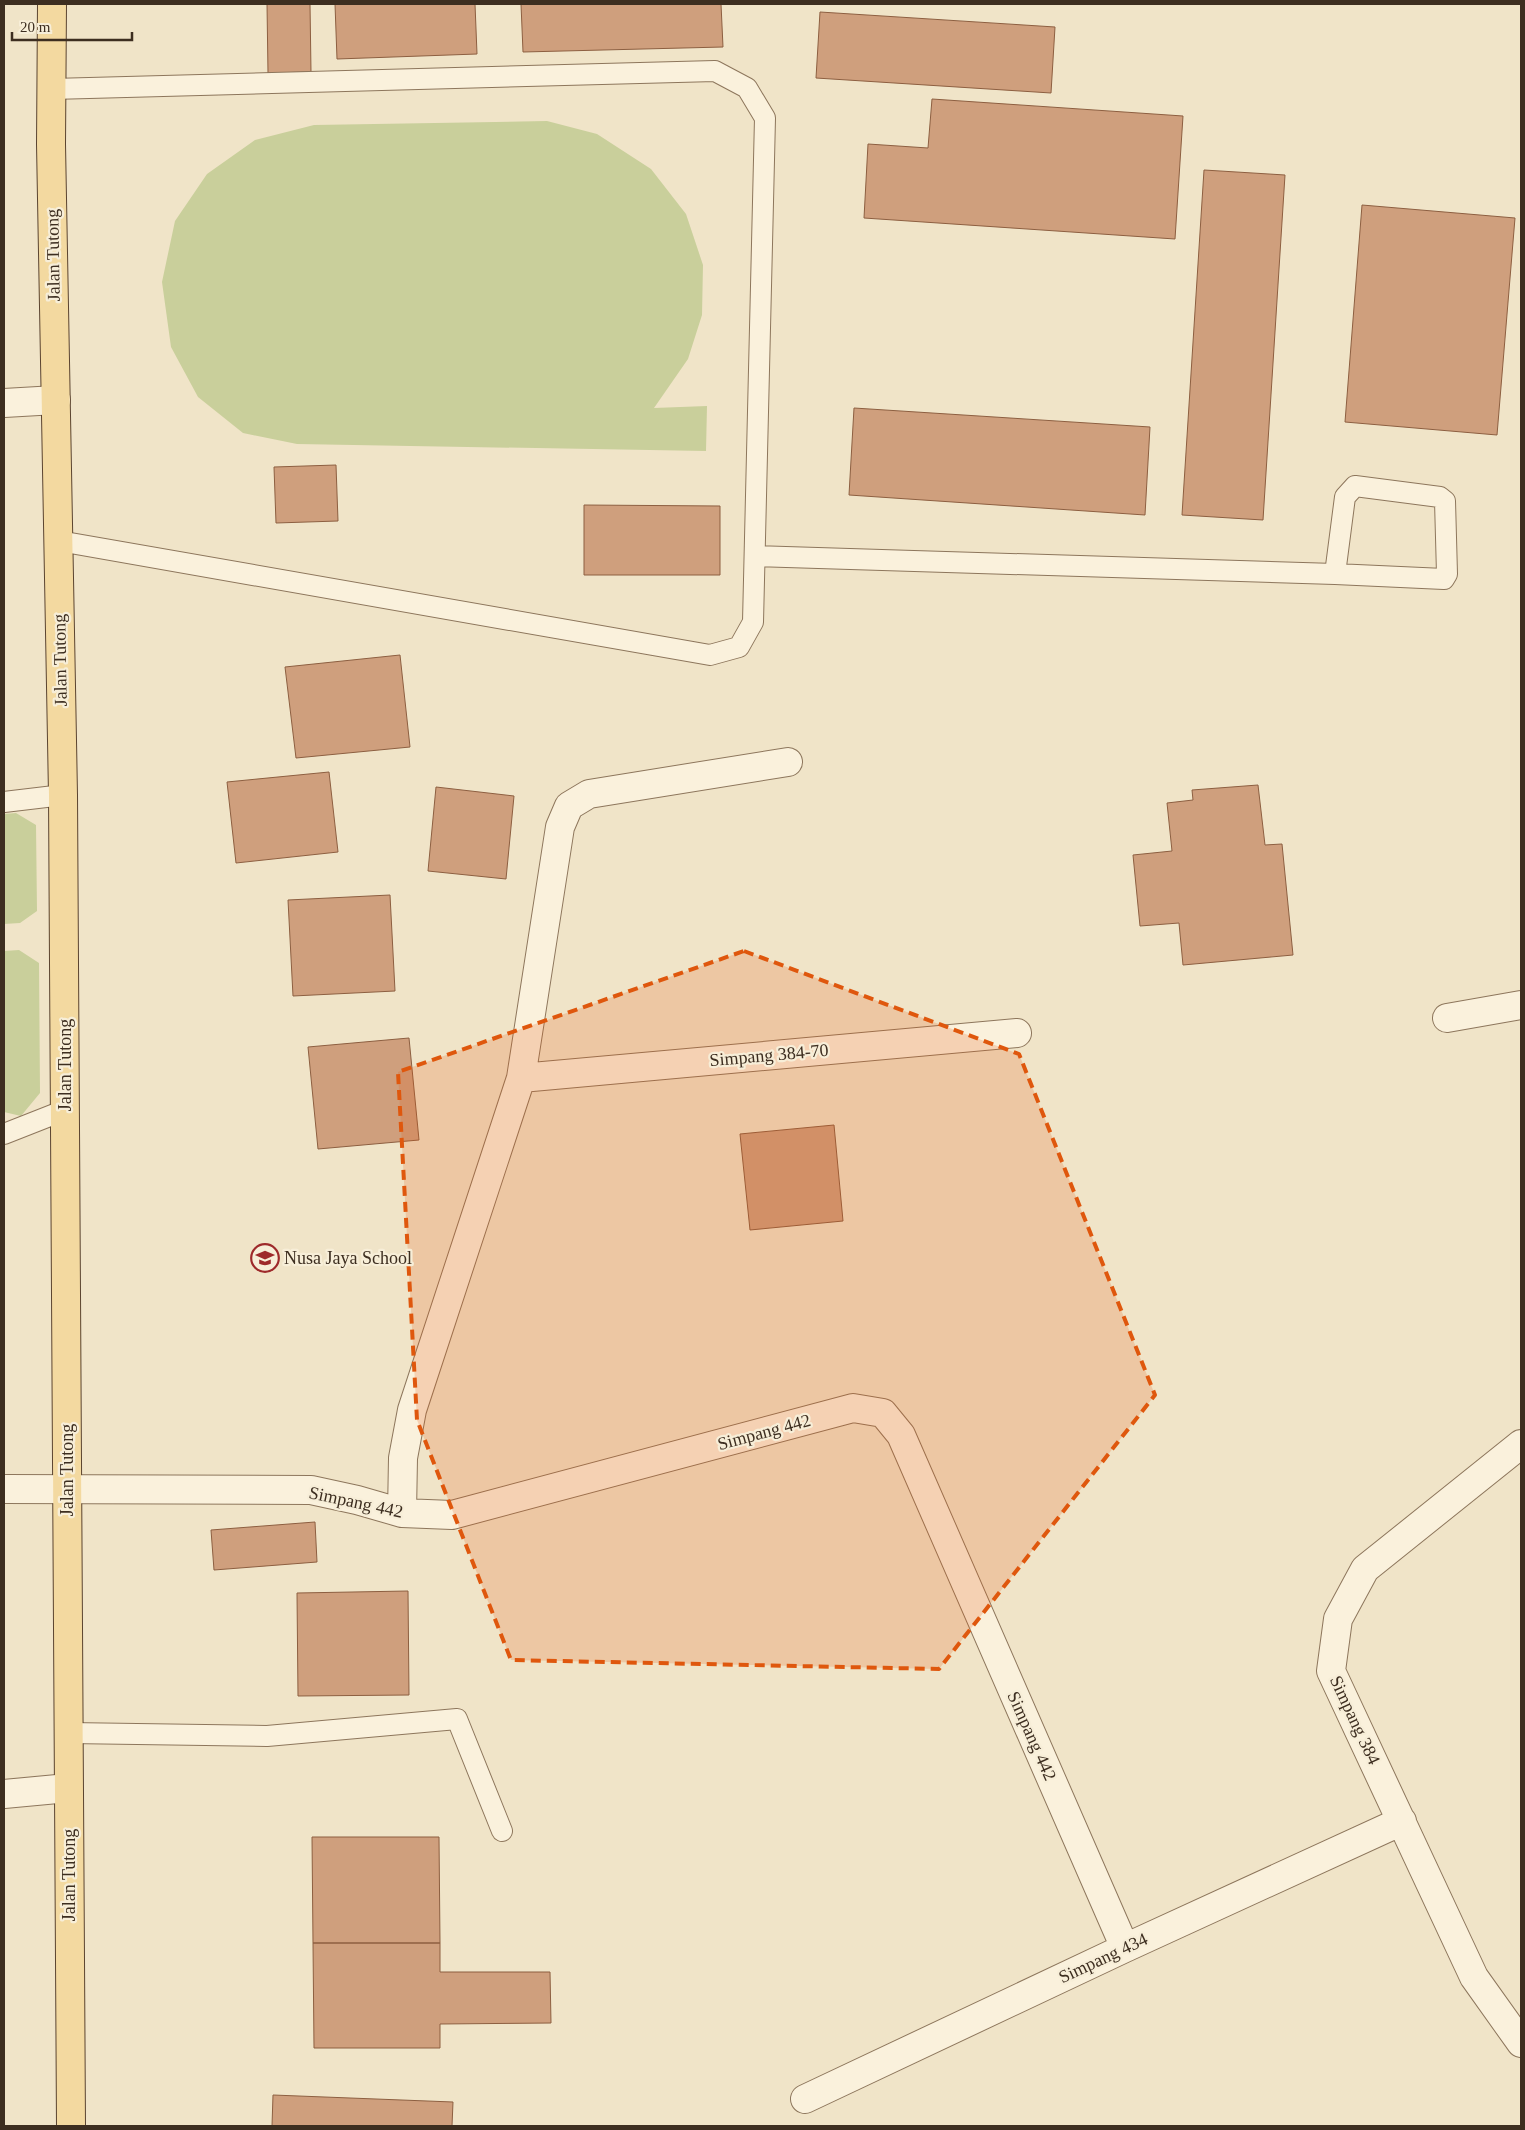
<svg xmlns="http://www.w3.org/2000/svg" width="1525" height="2130" viewBox="0 0 1525 2130" font-family="Georgia,serif">
	<style>
		.green { fill: #c9cf9b }
		.building { fill: #cf9f7d; stroke: #8d5f41 }
		.lines { fill: none; stroke-linecap: round; stroke-linejoin: round }
		.lane-casing { stroke: #8d765c; stroke-width: 22 }
		.street-casing { stroke: #8d765c; stroke-width: 30 }
		.primary-casing { stroke: #5b4430; stroke-width: 30 }
		.lane { stroke: #faf1dc; stroke-width: 20 }
		.street { stroke: #faf1dc; stroke-width: 28 }
		.primary { stroke: #f3d9a0; stroke-width: 28 }
		.marked { fill: #df570d; fill-opacity: 0.2; stroke: #df570d; stroke-width: 4; stroke-dasharray: 10 6; stroke-linejoin: round }
		.labels { text-anchor: middle; stroke-width: 4.5; stroke-linejoin: round; paint-order: stroke }
		.street-label { font-size: 18px; fill: #3d2e20; stroke: #f7eed8 }
		.poi-label { font-size: 18px; fill: #3d2e20; stroke: #f7eed8; text-anchor: start }
	</style>
	<rect width="100%" height="100%" fill="#f0e4c8"/>
	<path class="green" d="M547,121L597,134L651,169L686,214L703,265L702,315L688,359L654,408L707,406L706,451L297,444L243,433L198,397L171,347L162,282L175,221L207,174L255,140L314,125Z
		M16,813L36,825L37,911L20,923L4,924V814Z
		M19,950L39,963L40,1093L21,1116L4,1112V951Z"/>
	<path class="building" d="M267,4H310L311,72L268,73Z
		M335,4H475L477,54L337,59Z
		M521,4H721L723,47L523,52Z
		M820,12L1055,27L1051,93L816,78Z
		M932,99L1183,116L1175,239L864,218L868,144L928,148Z
		M1204,170L1285,175L1263,520L1182,515Z
		M1362,205L1515,218L1497,435L1345,422Z
		M854,408L1150,427L1145,515L849,495Z
		M336,465L338,521L276,523L274,467Z
		M584,505L720,506V575H584Z
		M400,655L410,747L296,758L285,667Z
		M329,772L338,852L236,863L227,782Z
		M1258,785L1265,845L1282,844L1293,955L1183,965L1179,923L1140,926L1133,855L1172,851L1167,803L1193,800L1192,790Z
		M436,787L514,796L506,879L428,871Z
		M390,895L395,991L293,996L288,900Z
		M409,1038L419,1140L318,1149L308,1047Z
		M834,1125L843,1221L750,1230L740,1134Z
		M315,1522L317,1562L214,1570L211,1530Z
		M408,1591L409,1695L298,1696L297,1593Z
		M312,1837H439L440,1943H313Z
		M313,1943H440V1972H550L551,2023L440,2024V2048H314Z
		M273,2095L453,2102L452,2126H272Z"/>
	<g class="lines">
		<defs>
			<path id="lane" d="M52,89L715,71L747,88L765,118L753,622L739,647L710,655L59,541
				M755,556L1335,574L1444,579L1447,574L1445,501L1440,497L1355,486L1345,497L1335,574
				M4,802L63,795
				M4,1134L65,1110
				M69,1733L267,1736L457,1719L502,1831"/>
			<path id="street" d="M4,403L56,400
				M1447,1018L1521,1005
				M521,1078L1017,1033
				M1521,1444L1365,1569L1338,1619L1331,1671L1474,1977L1521,2043
				M4,1489L311,1490L357,1500L402,1513L452,1515L853,1408L883,1413L901,1435L1125,1948
				M402,1513L403,1458L412,1410L521,1078L560,827L569,806L589,794L788,762
				M4,1794L68,1788
				M805,2099L1125,1948L1402,1821"/>
			<path id="primary" d="M52,4L51,144L63,795L71,2126"/>
		</defs>
		<use href="#lane" class="lane-casing"/>
		<use href="#street" class="street-casing"/>
		<use href="#primary" class="primary-casing"/>
		<use href="#lane" class="lane"/>
		<use href="#street" class="street"/>
		<use href="#primary" class="primary"/>
	</g>
	<path class="marked" d="M744,951L1019,1054L1155,1395L939,1669L511,1660L417,1420L398,1072Z"/>
	<defs>
		<symbol id="school-ring" viewBox="-11 -11 22 22"><circle r="9.5" fill="#f7eed8" stroke="#9e2a2b" stroke-width="1.5"/><path d="M0-5L7-2L0 1L-7-2ZM-4 1L0 2.5L4 1V4Q0 6-4 4Z" fill="#9e2a2b"/></symbol>
	</defs>
	<g fill-rule="evenodd">
		<use href="#school-ring" x="249" y="1242" width="32" height="32"/>
	</g>
	<g class="labels">
		<g class="street-label">
			<text transform="translate(53 255) rotate(-91)" y="6">Jalan Tutong</text>
			<text transform="translate(60 660) rotate(-91)" y="6">Jalan Tutong</text>
			<text transform="translate(769 1055) rotate(-5)" y="6">Simpang 384-70</text>
			<text transform="translate(65 1065) rotate(-90)" y="6">Jalan Tutong</text>
			<text transform="translate(764 1432) rotate(-15)" y="6">Simpang 442</text>
			<text transform="translate(67 1470) rotate(-90)" y="6">Jalan Tutong</text>
			<text transform="translate(356 1502) rotate(12)" y="6">Simpang 442</text>
			<text transform="translate(1355 1720) rotate(65)" y="6">Simpang 384</text>
			<text transform="translate(1032 1736) rotate(66)" y="6">Simpang 442</text>
			<text transform="translate(69 1875) rotate(-90)" y="6">Jalan Tutong</text>
			<text transform="translate(1103 1958) rotate(-25)" y="6">Simpang 434</text>
		</g>
		<g class="poi-label">
			<text x="284" y="1264">Nusa Jaya School</text>
		</g>
	</g>
	<rect width="1525" height="2130" fill="none" stroke="#3d2e20" stroke-width="10"/>
	<path d="M12 32v8h120v-8" fill="none" stroke="#3d2e20" stroke-width="2.5"/>
	<text x="20" y="32" font-size="15" fill="#3d2e20" stroke="#f7eed8" stroke-width="4" paint-order="stroke">20 m</text>
</svg>
